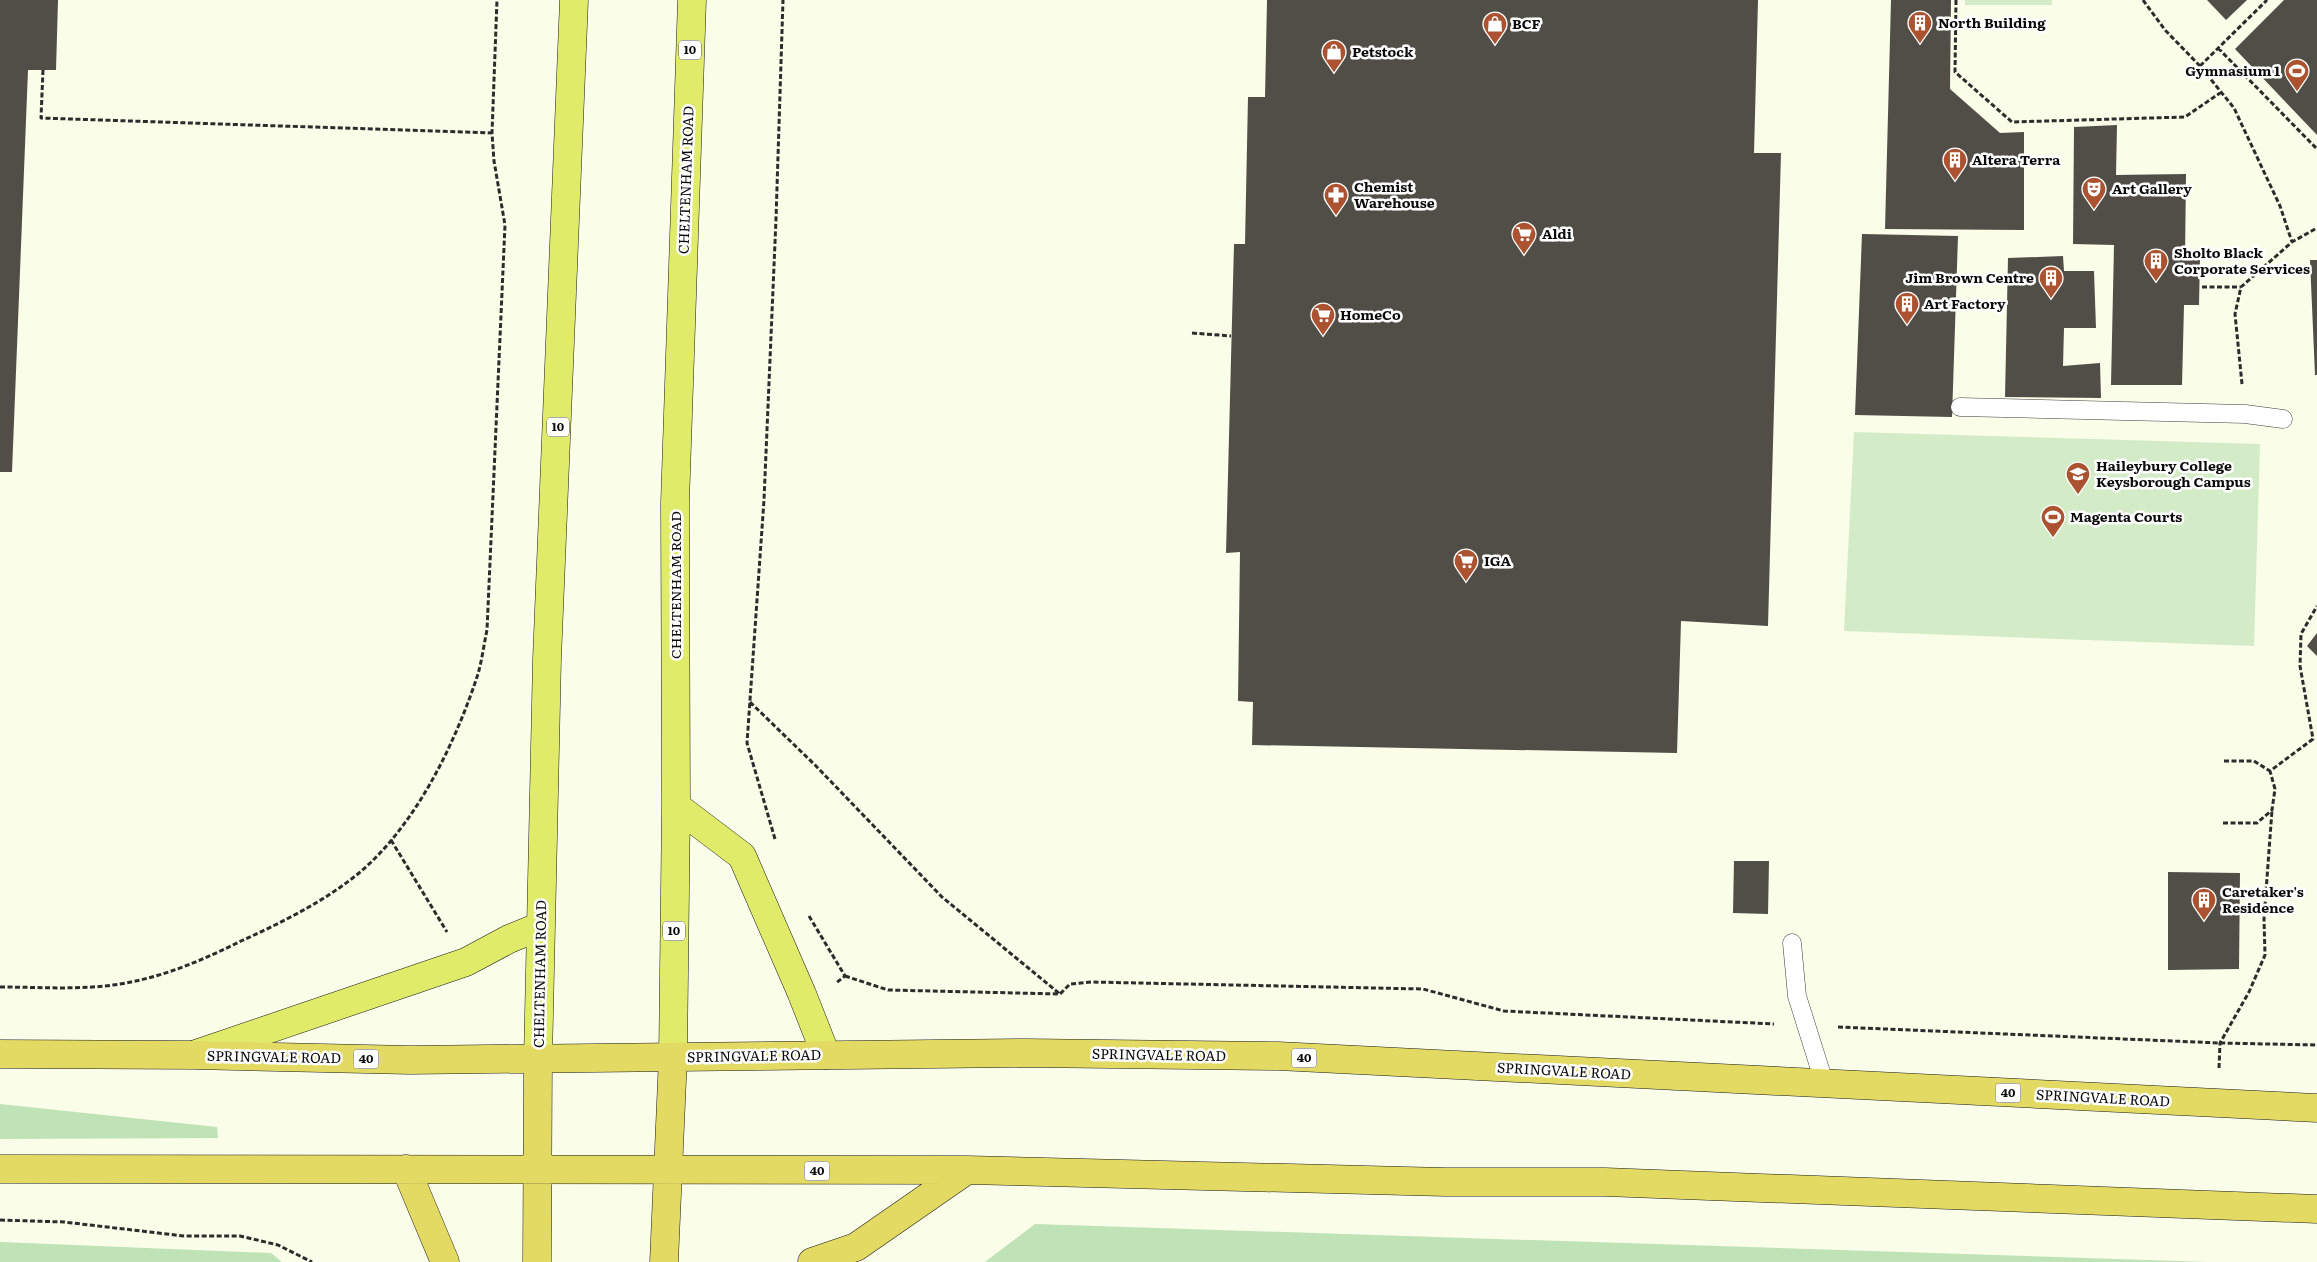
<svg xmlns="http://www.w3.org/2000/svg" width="2317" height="1262" viewBox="0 0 2317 1262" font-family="Literata,serif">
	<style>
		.green { fill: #bfe3b6 }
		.pitch { fill: #d3ebc7 }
		.building { fill: #514e47 }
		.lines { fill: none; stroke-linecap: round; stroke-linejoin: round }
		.service-casing { stroke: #3d3d3d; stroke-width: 19 }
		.primary-casing { stroke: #1b1b1b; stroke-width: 29 }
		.trunk-casing { stroke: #1b1b1b; stroke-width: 29 }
		.path { stroke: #2c2c2c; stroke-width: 3; stroke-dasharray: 5 2.5; stroke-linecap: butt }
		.service { stroke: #fff; stroke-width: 18 }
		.primary { stroke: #e0eb6a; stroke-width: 28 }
		.trunk { stroke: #e3da64; stroke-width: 28 }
		.labels { text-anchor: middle; stroke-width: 5; stroke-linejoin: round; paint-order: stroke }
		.shield { fill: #fff; stroke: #545454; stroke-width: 1 }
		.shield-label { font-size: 12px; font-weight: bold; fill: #0a0a0a }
		.poi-label { font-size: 14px; font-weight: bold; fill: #0a0a0a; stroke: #fff; text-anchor: start }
		.street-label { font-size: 14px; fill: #0a0a0a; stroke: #fff }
	</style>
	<rect width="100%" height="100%" fill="#fafde8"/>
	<path class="green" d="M0,1104L217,1127L218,1138L0,1139Z
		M1035,1224L2209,1262H985Z
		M0,1242L271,1253L282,1262H0Z"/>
	<path class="pitch" d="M1965,0H2052V5H1965Z
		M1854,432L2260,444L2254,646L1844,631Z"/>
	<path class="building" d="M0,0H58L56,70H28L12,472H0Z
		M1267,0H1758L1754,153H1781L1768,626L1681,621L1677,753L1252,745L1253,702L1238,701L1240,552L1226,553L1234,244H1245L1248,97H1265Z
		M1891,0H1951L1950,89L2000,133L2024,132V230L1885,229Z
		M2207,0H2247L2226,20Z
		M2284,0H2317V135L2235,49Z
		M2117,125L2116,175L2186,174L2185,258H2200L2199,305H2184L2182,385H2111L2114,245L2073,244L2074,127Z
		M1862,234L1958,236L1952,417L1855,415Z
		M2063,256L2064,271H2094L2096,328H2064L2063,366L2100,363L2101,398L2005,397L2008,258Z
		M2310,260H2317V375H2315Z
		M2317,633V656L2307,646Z
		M1734,861H1769L1768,914L1733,913Z
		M2168,872L2240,873L2239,969L2168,970Z"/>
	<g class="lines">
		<defs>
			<path id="service" d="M1960,407L2245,414L2283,419
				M1792,943L1797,996L1824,1082"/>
			<path id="primary" d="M676,806L742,856L802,994L826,1055
				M196,1054L466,962L509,939L541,926
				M673,1057L676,806L675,503L692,0
				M538,1059L547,659L574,0"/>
			<path id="trunk" d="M0,1054L194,1055L410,1060L1027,1053L1278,1056L2317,1108
				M0,1169L967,1170L1445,1182H1605L2317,1209
				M406,1169L445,1262
				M537,1262L538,1059
				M664,1262L673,1057
				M812,1262L856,1247L967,1170"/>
		</defs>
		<use href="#service" class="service-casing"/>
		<use href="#primary" class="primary-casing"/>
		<use href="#trunk" class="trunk-casing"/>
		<path class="path" d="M1956,0L1955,72L2012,122L2185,117L2220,93
			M2143,0L2165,30L2200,66L2234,108L2280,206L2292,242
			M2218,48L2317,149
			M2200,66L2267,0
			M43,70L41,118L492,133
			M2202,287H2241
			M1192,333L1231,336
			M2242,384L2235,314L2241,287L2292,242L2317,228
			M750,702L816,766L942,897L1060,994
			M2224,761H2254L2270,771L2313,739L2300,666L2301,634L2317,606
			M2223,823H2257L2272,810L2275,789L2270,771
			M775,839L747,743L764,500L776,219L783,0
			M391,840L447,932
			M809,916L845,976L836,983
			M845,976L888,990L1060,994L1070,984L1091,982L1423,989L1504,1011L1774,1024
			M0,987C38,987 76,990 113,985C159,979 201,961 241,941C281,923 325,901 359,873C416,825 455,744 478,674C482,660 484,644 487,630L505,225L494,161L492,133L497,0
			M1838,1027L2220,1043L2317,1045
			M2219,1068L2220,1043L2249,992L2265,955L2264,919L2272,810
			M0,1220L64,1222L184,1236H240L278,1245L312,1262"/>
		<use href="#service" class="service"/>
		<use href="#primary" class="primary"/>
		<use href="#trunk" class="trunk"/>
	</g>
	<defs>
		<symbol id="building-pin" viewBox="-11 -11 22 30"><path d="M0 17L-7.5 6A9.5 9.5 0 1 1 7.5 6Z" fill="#ab5330" stroke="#fff"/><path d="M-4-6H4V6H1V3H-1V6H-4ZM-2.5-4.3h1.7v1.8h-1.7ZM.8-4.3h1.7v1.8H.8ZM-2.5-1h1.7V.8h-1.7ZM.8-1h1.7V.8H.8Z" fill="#fff"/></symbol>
		<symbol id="shop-pin" viewBox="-11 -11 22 30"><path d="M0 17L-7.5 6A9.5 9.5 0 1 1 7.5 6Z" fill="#ab5330" stroke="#fff"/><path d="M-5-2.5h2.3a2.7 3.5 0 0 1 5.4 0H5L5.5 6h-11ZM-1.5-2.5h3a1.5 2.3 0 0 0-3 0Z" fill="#fff"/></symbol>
		<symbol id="stadium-pin" viewBox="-11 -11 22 30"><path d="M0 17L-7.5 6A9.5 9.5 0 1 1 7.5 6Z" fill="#ab5330" stroke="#fff"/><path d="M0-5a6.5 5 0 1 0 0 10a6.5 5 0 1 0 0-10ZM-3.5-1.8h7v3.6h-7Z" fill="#fff"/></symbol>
		<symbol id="theatre-pin" viewBox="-11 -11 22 30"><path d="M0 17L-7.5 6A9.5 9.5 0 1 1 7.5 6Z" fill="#ab5330" stroke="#fff"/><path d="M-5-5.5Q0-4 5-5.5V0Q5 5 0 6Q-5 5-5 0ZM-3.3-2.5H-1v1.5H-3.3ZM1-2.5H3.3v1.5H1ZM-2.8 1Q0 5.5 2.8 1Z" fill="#fff"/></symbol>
		<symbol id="pharmacy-pin" viewBox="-11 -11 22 30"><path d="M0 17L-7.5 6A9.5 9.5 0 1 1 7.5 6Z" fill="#ab5330" stroke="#fff"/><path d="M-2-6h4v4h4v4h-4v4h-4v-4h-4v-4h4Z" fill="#fff"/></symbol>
		<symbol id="supermarket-pin" viewBox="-11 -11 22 30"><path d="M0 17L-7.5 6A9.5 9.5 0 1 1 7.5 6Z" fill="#ab5330" stroke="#fff"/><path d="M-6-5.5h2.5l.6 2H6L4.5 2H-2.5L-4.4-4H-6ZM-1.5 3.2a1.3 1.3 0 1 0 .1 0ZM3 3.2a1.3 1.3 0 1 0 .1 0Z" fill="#fff"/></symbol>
		<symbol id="school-pin" viewBox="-11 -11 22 30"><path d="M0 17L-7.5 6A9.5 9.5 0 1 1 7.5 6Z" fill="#ab5330" stroke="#fff"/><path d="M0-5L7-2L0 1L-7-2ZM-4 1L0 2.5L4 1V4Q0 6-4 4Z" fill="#fff"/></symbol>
	</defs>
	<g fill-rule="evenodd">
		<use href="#building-pin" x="1906" y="9" width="28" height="38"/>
		<use href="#shop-pin" x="1481" y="10" width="28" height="38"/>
		<use href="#shop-pin" x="1320" y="38" width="28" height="38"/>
		<use href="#stadium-pin" x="2283" y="57" width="28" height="38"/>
		<use href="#building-pin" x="1941" y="146" width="28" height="38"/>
		<use href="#theatre-pin" x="2080" y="175" width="28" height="38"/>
		<use href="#pharmacy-pin" x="1322" y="181" width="28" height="38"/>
		<use href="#supermarket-pin" x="1510" y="220" width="28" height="38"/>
		<use href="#building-pin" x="2142" y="247" width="28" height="38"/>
		<use href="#building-pin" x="2037" y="264" width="28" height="38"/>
		<use href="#building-pin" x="1893" y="290" width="28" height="38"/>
		<use href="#supermarket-pin" x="1309" y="301" width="28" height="38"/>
		<use href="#school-pin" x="2064" y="460" width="28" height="38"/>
		<use href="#stadium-pin" x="2039" y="503" width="28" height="38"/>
		<use href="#supermarket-pin" x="1452" y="547" width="28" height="38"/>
		<use href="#building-pin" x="2190" y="886" width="28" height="38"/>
	</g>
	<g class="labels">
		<g class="shield">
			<rect x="679" y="40.5" width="22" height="19" rx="4"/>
			<rect x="547" y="417.5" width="22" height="19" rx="4"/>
			<rect x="663" y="921.5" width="22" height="19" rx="4"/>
			<rect x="1291.5" y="1048.5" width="25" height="19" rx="4"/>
			<rect x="353.5" y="1049.5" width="25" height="19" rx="4"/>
			<rect x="1995.5" y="1083.5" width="25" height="19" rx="4"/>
			<rect x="804.5" y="1161.5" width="25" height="19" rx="4"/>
		</g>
		<g class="shield-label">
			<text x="690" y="54">10</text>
			<text x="558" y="431">10</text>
			<text x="674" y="935">10</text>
			<text x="1304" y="1062">40</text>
			<text x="366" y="1063">40</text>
			<text x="2008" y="1097">40</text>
			<text x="817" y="1175">40</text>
		</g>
		<g class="poi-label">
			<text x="1938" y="28">North Building</text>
			<text x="1512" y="29">BCF</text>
			<text x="1352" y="57">Petstock</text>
			<text x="2280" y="76" text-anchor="end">Gymnasium 1</text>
			<text x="1972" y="165">Altera Terra</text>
			<text x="1354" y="192">Chemist<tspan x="1354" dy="16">Warehouse</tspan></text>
			<text x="2112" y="194">Art Gallery</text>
			<text x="1542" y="239">Aldi</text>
			<text x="2174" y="258">Sholto Black<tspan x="2174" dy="16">Corporate Services</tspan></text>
			<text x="2034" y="283" text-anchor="end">Jim Brown Centre</text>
			<text x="1924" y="309">Art Factory</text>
			<text x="1340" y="320">HomeCo</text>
			<text x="2096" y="471">Haileybury College<tspan x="2096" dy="16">Keysborough Campus</tspan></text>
			<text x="2070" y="522">Magenta Courts</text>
			<text x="1484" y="566">IGA</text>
			<text x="2222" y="897">Caretaker's<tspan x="2222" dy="16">Residence</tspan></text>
		</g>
		<g class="street-label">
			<text transform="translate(686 180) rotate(-88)" y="5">CHELTENHAM ROAD</text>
			<text transform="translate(676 585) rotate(-90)" y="5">CHELTENHAM ROAD</text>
			<text transform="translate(540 974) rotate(-89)" y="5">CHELTENHAM ROAD</text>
			<text transform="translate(1159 1055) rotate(1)" y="5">SPRINGVALE ROAD</text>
			<text transform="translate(754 1056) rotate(-1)" y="5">SPRINGVALE ROAD</text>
			<text transform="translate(274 1057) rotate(1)" y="5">SPRINGVALE ROAD</text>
			<text transform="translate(1564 1071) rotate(3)" y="5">SPRINGVALE ROAD</text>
			<text transform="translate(2103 1098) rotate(3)" y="5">SPRINGVALE ROAD</text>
		</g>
	</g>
</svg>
